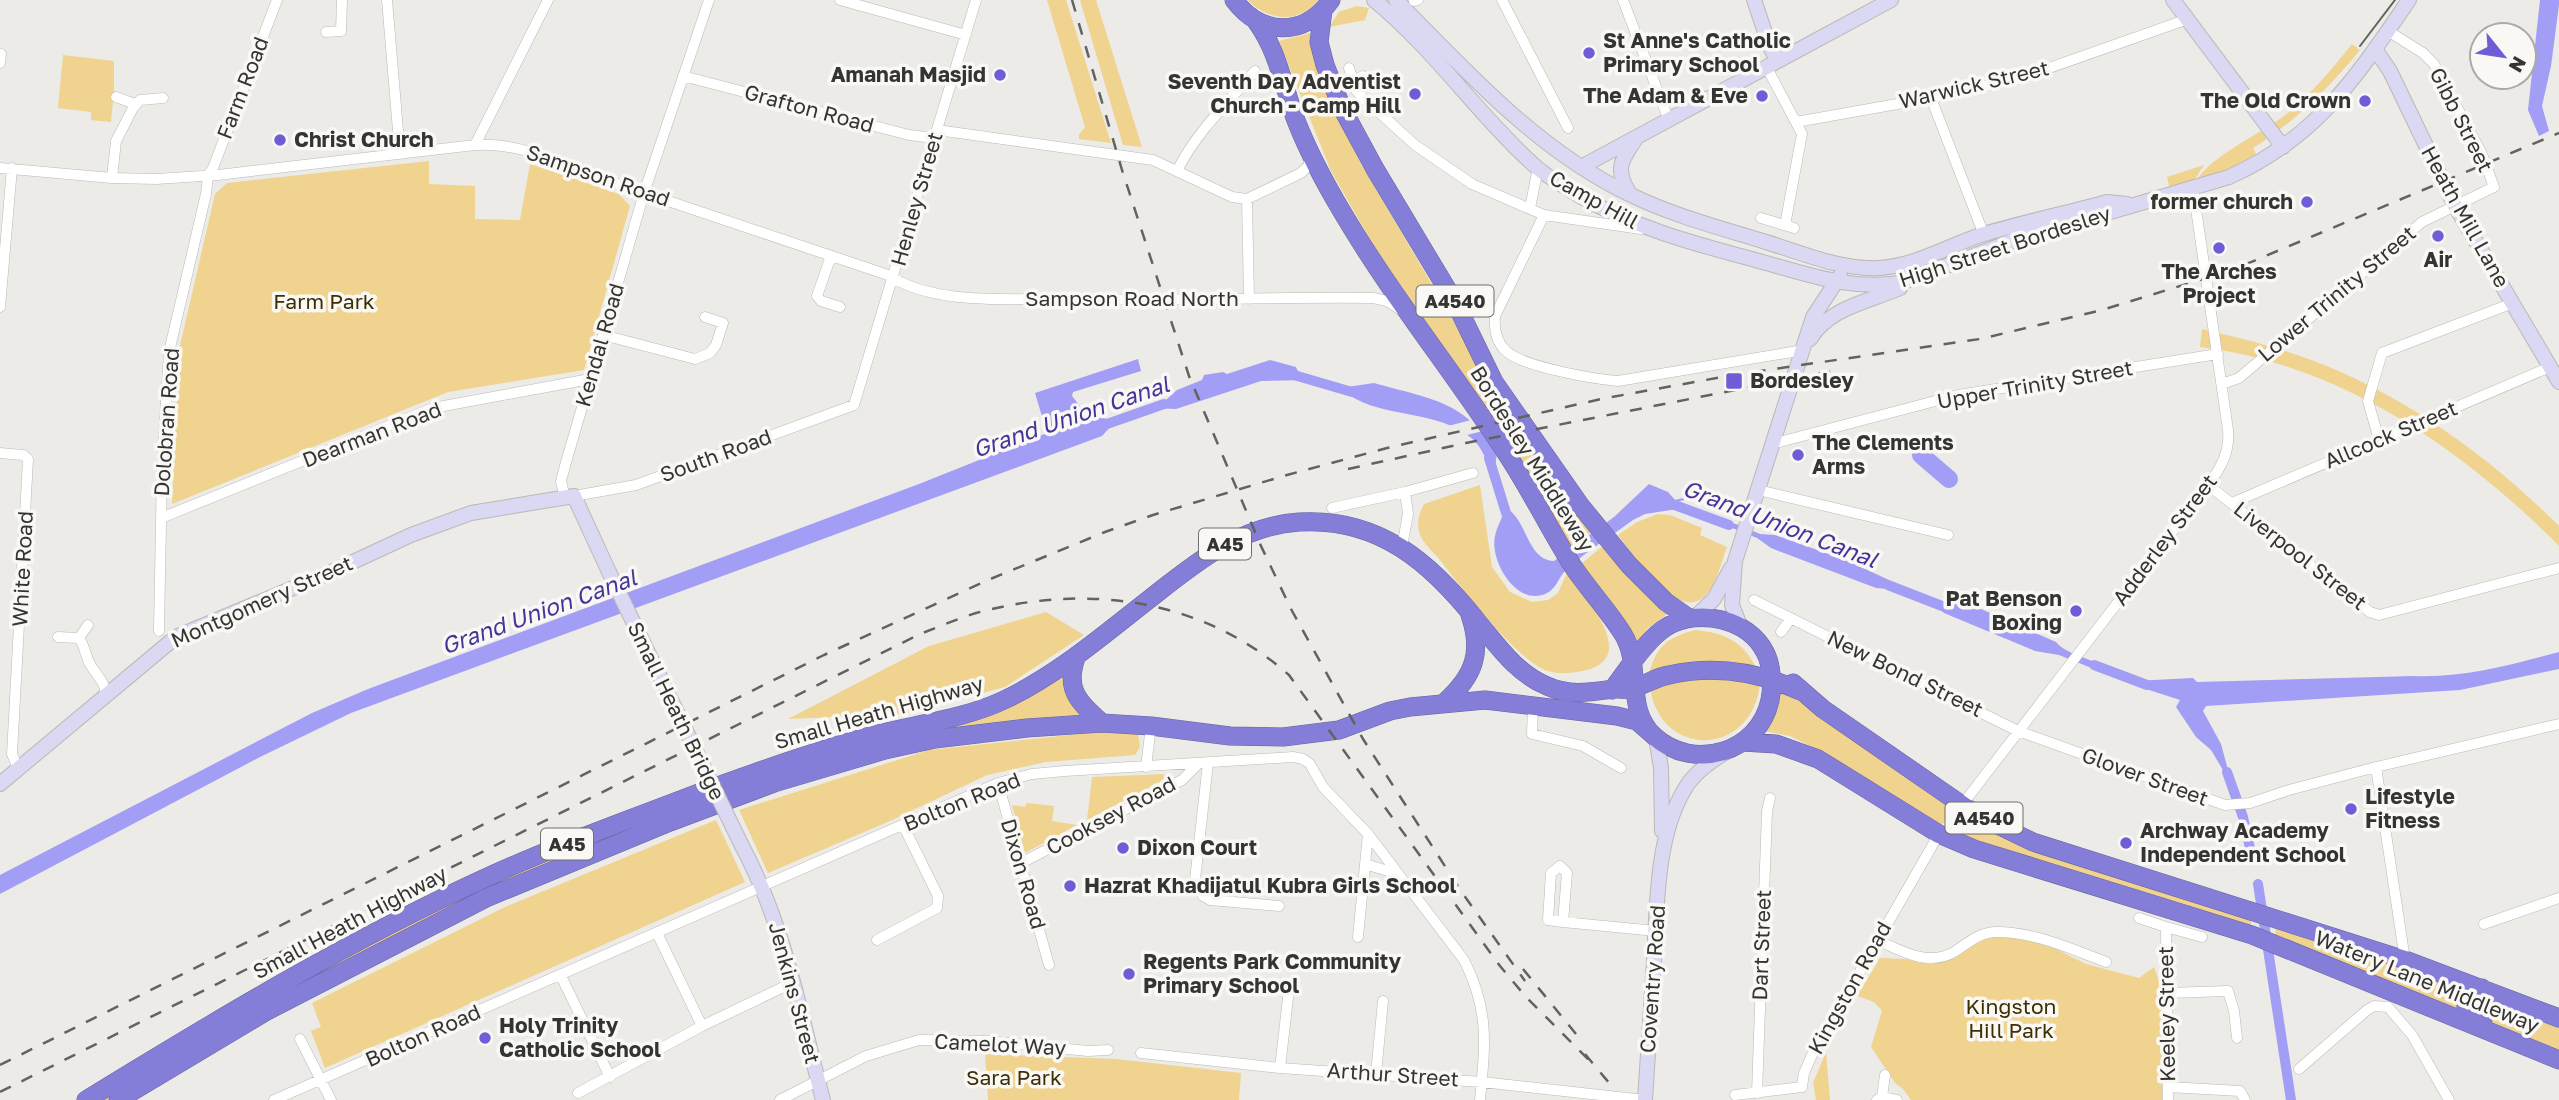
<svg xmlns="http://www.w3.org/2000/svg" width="2559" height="1100" viewBox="0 0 2559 1100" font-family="'Golos Text',sans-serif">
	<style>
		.green { fill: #efd38f }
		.water { fill: #a29df5 }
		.pier { fill: #ecebe7 }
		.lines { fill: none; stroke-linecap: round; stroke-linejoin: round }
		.canal { stroke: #a29df5; stroke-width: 10 }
		.river { stroke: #a29df5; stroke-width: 18 }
		.street-casing { stroke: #bab9b6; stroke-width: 11 }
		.secondary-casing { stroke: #bab9b6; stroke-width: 16 }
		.highway-casing { stroke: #69649e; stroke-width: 19 }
		.street { stroke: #fff; stroke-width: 10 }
		.secondary { stroke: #dad8f3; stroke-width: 14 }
		.highway { stroke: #857ed8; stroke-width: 18 }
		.tram { stroke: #62625f; stroke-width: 2 }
		.rail { stroke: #62625f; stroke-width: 2.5; stroke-dasharray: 12 12; stroke-linecap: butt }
		.secondary-bridge-casing { stroke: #bab9b6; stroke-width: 16; stroke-linecap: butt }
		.secondary-bridge { stroke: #dad8f3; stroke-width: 14 }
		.poi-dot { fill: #6f5dd7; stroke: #f9f8f5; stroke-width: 2.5 }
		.labels { text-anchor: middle; stroke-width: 7; stroke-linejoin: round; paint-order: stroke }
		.shield { fill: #f9f8f5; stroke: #6f6f6c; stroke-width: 2 }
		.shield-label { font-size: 19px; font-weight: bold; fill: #343432 }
		.poi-label { font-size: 21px; font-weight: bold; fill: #343432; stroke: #f9f8f5; text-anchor: start }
		.street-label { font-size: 21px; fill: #343432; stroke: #f9f8f5 }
		.park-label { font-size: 21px; fill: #3e2f02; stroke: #f9f8f5 }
		.water-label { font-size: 23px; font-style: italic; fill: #463498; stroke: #f9f8f5 }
	</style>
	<rect width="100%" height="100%" fill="#ecebe7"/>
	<path class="green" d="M1047,0H1066L1111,143L1079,139V135L1085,127Z
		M1080,0H1096L1142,147L1123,145Z
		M1248,0H1318C1300,24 1267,21 1248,0Z
		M1357,6L1369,8L1365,20L1329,27L1339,12Z
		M1310,33L1325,90L1361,164L1506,410L1489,414L1383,262L1331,171L1279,41Z
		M2352,44L2360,50C2328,89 2296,121 2253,148L2256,154L2227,170L2197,181C2207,158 2262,133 2284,116C2310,96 2332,69 2352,44Z
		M63,55L114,61V91L111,122L91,120V112L58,108Z
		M429,161V184L475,186V219L520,220L530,164L619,194L630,206L584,370L448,392L172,504L179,350L215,194L227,183Z
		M2204,165L2193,182L2170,190L2167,177Z
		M2202,329C2240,338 2277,347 2314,361C2406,396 2490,457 2559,526V546C2462,448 2340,364 2200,347Z
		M1529,441L1593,531L1569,549L1510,446Z
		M1480,485L1492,567L1510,592L1532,602L1548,600L1558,593L1567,573C1582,593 1638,654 1590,669C1577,673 1561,675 1548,671C1518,662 1461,587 1440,560C1434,553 1424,544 1420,535C1416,524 1419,513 1424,504Z
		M1658,514L1670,515L1702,528L1700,535L1727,547C1721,563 1716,586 1704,597C1676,622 1633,553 1618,535L1637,522Z
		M1603,546L1654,604L1667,614L1648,628L1638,642L1581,564Z
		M1046,612L1084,635L1005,687L905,714L788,719L929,646Z
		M1695,630C1725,633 1744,641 1757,670L1649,674C1657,645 1667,638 1695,630Z
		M1065,672L1085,717L971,728L654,821L111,1100H94L342,957L475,892L699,795Z
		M1689,677L1760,683C1753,757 1660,760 1650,687Z
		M1782,687L1955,806L1940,828L1816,749L1790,736L1764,731Z
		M1108,731L1138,733L1140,747L1135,755L1046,762L987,775L890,821L768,873L739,810L929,750Z
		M1167,774V778L1087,820L1092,777Z
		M1027,803L1054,806L1052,821L1077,825L1025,853L1012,805L1025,807Z
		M1959,808L2251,919V929L1945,830Z
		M716,820L745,882L325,1068L311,1031L321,1027L312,1003L505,907Z
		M2276,927L2468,991L2464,1018L2275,937Z
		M1994,937L2025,939L2050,946L2086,964L2139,978L2154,967L2163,992L2162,1100H1911L1903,1089L1895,1083L1871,1047L1882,1011L1874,1002L1857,996L1880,958L1906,959L1932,964L1955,958L1974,942Z
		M2484,997L2559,1025V1054L2482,1020L2474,1013V1005Z
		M1826,1052L1830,1100H1816L1813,1083Z
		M985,1054L1116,1059L1241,1073L1239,1100H988Z"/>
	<path class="water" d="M2540,0H2559V5L2551,66L2542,106L2549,131L2539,136L2528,110Z
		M1138,359L1141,371L1073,392L1072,396L1087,415L1113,420L1119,418L1120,421L1113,424L1102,436L351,713L260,757L0,894V875L312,713L368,689L919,484L1047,433L1035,393Z
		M1270,360L1296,367L1299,374L1307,380L1261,381L1176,409L1151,408V406L1166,400L1177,390L1202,380L1204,375L1223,372L1227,374Z
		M1374,383C1430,399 1465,400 1497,454L1494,472C1485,460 1482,446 1470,437C1439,412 1391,417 1358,400C1351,397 1346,392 1340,388Z
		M1649,484L1668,492L1675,500L1683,498L1684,500L1677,502L1684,508L1645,514L1633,520C1611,536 1587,551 1567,569C1557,578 1557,591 1542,595C1518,602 1498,571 1495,551C1491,529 1505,521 1504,504C1508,509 1512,512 1516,517C1527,531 1532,561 1554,561L1614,517Z
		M1715,521L1736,524L1760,534L1775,535L1848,561L1889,580L1900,590L1876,588L1771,548L1757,538Z
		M1956,598L2056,642C2068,656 2089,656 2103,668L2094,669L2059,655L2035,651L1944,613L1931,602H1947Z
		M2559,652V669L2460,690L2206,706L2203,711L2221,744L2232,785L2211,750L2196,737L2176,707L2180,700L2146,689L2134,681L2193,678L2197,682L2414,676C2464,678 2511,665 2559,652Z"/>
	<path class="pier" d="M1475,419L1487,430L1463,436L1444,427Z"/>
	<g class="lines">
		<path class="canal" d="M1294,375L1352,392
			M1107,424L1164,404
			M1489,458L1507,516
			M1672,504L1729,525
			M1888,585L1942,606
			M2094,665L2147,685
			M2227,772L2243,817L2252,857
			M2258,884L2291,1100"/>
		<path class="river" d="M1921,455L1949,479"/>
		<defs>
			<path id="street" d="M387,0L400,154
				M840,0L966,35
				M1502,0L1568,128
				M1623,0L1668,118
				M1414,1L1418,0
				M326,32L341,31L342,0
				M0,63L1,54
				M1766,66L1802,134L1785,225
				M1349,68L1356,90L1361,96L1415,145L1472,184L1544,215L1641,229
				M683,76L909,135L935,138
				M1352,82L1363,76
				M116,97L135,104
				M1931,98L1984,235
				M1796,122L1931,98L2018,79L2188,19
				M937,130L1153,160L1232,197L1247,199L1301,173L1308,166L1312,156
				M475,145L548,0
				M0,168L112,178L156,179L218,175L475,145C514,142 549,158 585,173L888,275C935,306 1010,298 1065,299C1167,301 1270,297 1373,298L1387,301L1401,310
				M1178,169C1196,133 1228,102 1255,71
				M112,178L116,141L133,108L140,100L163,98
				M1247,199L1249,299
				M1530,208L1538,168
				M1544,215L1495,316C1494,329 1496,342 1506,351C1523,367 1594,379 1618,381L1804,350
				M1761,218L1794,228
				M831,256L817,296L821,301L840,307
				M0,307L12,168
				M603,335L695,359L710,353L716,345L723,323L705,317
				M2222,384L2239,378L2422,222L2494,187L2481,152L2434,64L2423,53L2388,31
				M2379,440L2368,401L2382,353L2513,303
				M1772,444L1958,395L2218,354
				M0,453L23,455L28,459L12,754L18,768
				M2208,485L2370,612L2379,615L2559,568
				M1758,490L1948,535
				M574,496L636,485L854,405L976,0
				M565,498L561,481L565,466L644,193L709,0
				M2232,503L2550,367
				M1332,508L1405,492
				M161,518L433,408L590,379
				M1402,547L1408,514L1405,492L1473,473
				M1754,600L2018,731L2225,805L2250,803L2289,790L2376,767L2559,724
				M159,631L162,468L169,352L206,194L208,175L213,168L277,0
				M1781,632L1791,618
				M58,637L79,638C85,646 85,655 90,664C96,675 104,680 106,694
				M79,638L88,625
				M1533,707L1532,734L1583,746L1621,768
				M1208,763L1195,880L1203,896L1210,900L1279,906
				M1146,767L1151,726
				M2376,767L2405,960
				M998,783L1049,965
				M1962,805L2208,485C2221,468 2230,452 2228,430L2193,188
				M1019,864L1182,780L1199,763
				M1365,864L1398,874
				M2139,918L2166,927
				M1563,922L1567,873L1560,866L1551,873L1548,920L1563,922L1656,931
				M2484,924L2559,898
				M657,933L702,1026
				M1358,937L1368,834
				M877,940L937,908L938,896L903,825
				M1877,940C1901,951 1928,967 1954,952C1968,943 1979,932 1997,932C2035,932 2071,949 2106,962
				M561,976L610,1077
				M2168,993L2228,991L2234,1011L2237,1038
				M300,1039L331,1100
				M1141,1053L1280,1068L1482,1082L1645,1100
				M1280,1068L1289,989
				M2299,1069L2367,1010L2374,1006L2388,1007L2412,1035L2449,1100
				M1376,1074L1383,1001
				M2168,1087L2240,1091L2245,1100
				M578,1093L702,1026L794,982
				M1757,1093L1767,811L1770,798
				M1735,1095L1802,1087L1804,1073L1812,1055L1939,834
				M1882,1097L1897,1100
				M274,1100L998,783L1032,774L1065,771L1293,757L1303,759L1310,764L1323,787L1368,834L1464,960C1490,1011 1485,1046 1480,1100
				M780,1100L866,1056L919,1040L988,1041L1088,1051L1108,1050
				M1877,1100L1882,1097L1885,1075
				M2168,1100L2166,927L2202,937"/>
			<path id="secondary" d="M1374,0C1434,49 1478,115 1536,167C1549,178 1566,187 1580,196C1637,229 1696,244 1759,261C1807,274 1854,292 1904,282L2012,241L2229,177C2317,138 2357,76 2409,0
				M1396,0C1467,72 1538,151 1631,195C1674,216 1721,228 1766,242C1802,253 1841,270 1879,268C1916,266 1949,245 1984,234C2025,222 2067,213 2107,202L2127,204
				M1754,0L1770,47L1777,60
				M2173,0L2283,147
				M2375,49L2390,71L2455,206L2559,382
				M1581,167L1891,0
				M1630,194C1615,170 1620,162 1635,140
				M1810,339C1830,307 1868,302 1900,288
				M1695,617L1714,599L1731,568
				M1741,628L1732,605L1735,561L1813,317L1840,276
				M1656,737L1661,768L1662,831
				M0,784L176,637L329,573L411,535L471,513L574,496L609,572
				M742,846C785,926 800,1013 823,1100
				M1645,1100C1648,1053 1651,1007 1654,960C1657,906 1656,834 1686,787C1695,772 1711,761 1726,752"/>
			<path id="highway" d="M1234,0C1261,36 1304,38 1331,0
				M1323,10L1319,42L1325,65L1342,108L1375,169L1456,304L1494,382L1580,505L1629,565L1666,602L1689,618
				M1256,21C1279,52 1283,88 1297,123C1309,153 1325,183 1341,210C1392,297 1456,375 1510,459C1532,493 1550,530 1572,565C1588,589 1608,610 1623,634C1643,667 1624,708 1654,736C1693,772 1759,753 1770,700C1773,686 1772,665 1765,652C1748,619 1699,608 1668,626C1648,637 1627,670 1612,690
				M1077,655C1064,689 1078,701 1102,723
				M1793,683L1823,709L1962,805L1981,817L2033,842L2405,960L2559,1018
				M1445,702C1474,676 1483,652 1470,615
				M1742,742L1776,744L1818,759L1939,834L1974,849L2252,935L2559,1060
				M2482,988L2475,990L2466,999V1008L2470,1018L2483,1023
				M86,1100C218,1019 351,939 492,875C550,848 612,826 672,803C738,778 805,754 874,735C917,724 964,719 1004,700C1057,675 1102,636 1147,601C1193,565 1238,526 1299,522C1379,517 1431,563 1477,621C1498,646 1516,673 1547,686C1569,696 1591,692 1613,689C1620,689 1626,690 1633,688C1645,685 1656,677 1669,675C1714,665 1759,672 1800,691
				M118,1100L265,1012L486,898L670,822L774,783L885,750L935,739L1027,728L1102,723L1151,726L1230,736L1283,737L1339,730L1390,711L1410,707L1485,700L1617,716L1637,721L1652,734"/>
		</defs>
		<use href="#street" class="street-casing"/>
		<use href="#secondary" class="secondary-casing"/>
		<use href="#highway" class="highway-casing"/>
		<use href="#street" class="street"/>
		<use href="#secondary" class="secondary"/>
		<use href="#highway" class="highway"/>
		<path class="tram" d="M2360,46L2395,0"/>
		<path class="rail" d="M1072,0L1122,170L1189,376L1261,546L1291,609L1363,739L1461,891L1525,981
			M1348,469L1466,443L1842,369
			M1523,969L1576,1034
			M1585,1054L1610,1084
			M0,1065L824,655L988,580L1105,532L1153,515L1287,475L1387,448L1601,399L1733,375L1980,339L2102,310L2232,270L2559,133
			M0,1092L920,634C938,627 957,619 976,613C1086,583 1202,598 1289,675L1500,966L1526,997L1591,1062"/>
		<defs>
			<path id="secondary-bridge" d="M609,572L742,846"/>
		</defs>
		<use href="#secondary-bridge" class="secondary-bridge-casing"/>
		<use href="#secondary-bridge" class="secondary-bridge"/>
	</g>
	<g class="poi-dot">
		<circle cx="1589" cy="53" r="7"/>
		<circle cx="1000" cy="75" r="7"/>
		<circle cx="1415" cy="94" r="7"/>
		<circle cx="1762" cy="96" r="7"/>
		<circle cx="2365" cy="101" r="7"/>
		<circle cx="280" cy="140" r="7"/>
		<circle cx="2307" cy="202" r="7"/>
		<circle cx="2438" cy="236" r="7"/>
		<circle cx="2219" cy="248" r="7"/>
		<rect x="1725" y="372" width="18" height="18" rx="3.5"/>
		<circle cx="1798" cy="455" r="7"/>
		<circle cx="2076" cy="611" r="7"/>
		<circle cx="2351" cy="809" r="7"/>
		<circle cx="2126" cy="843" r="7"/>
		<circle cx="1123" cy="848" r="7"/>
		<circle cx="1070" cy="886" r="7"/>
		<circle cx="1129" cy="974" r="7"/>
		<circle cx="485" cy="1038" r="7"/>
	</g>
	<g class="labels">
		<g class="shield">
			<rect x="1416.5" y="285.5" width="77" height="31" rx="5"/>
			<rect x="1199" y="528.5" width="52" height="31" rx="5"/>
			<rect x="1945.5" y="802.5" width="77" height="31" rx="5"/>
			<rect x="541" y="828.5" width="52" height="31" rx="5"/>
		</g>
		<g class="shield-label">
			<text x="1455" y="308">A4540</text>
			<text x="1225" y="551">A45</text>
			<text x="1984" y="825">A4540</text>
			<text x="567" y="851">A45</text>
		</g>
		<g class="poi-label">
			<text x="1603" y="48">St Anne's Catholic<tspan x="1603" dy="24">Primary School</tspan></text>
			<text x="986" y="82" text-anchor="end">Amanah Masjid</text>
			<text x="1401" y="89" text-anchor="end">Seventh Day Adventist<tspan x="1401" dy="24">Church - Camp Hill</tspan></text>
			<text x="1748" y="103" text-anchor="end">The Adam &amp; Eve</text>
			<text x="2351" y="108" text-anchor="end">The Old Crown</text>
			<text x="294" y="147">Christ Church</text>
			<text x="2293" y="209" text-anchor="end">former church</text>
			<text x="2438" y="267" text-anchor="middle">Air</text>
			<text x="2219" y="279" text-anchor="middle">The Arches<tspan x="2219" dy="24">Project</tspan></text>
			<text x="1750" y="388">Bordesley</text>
			<text x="1812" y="450">The Clements<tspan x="1812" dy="24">Arms</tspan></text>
			<text x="2062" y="606" text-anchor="end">Pat Benson<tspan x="2062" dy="24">Boxing</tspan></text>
			<text x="2365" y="804">Lifestyle<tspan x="2365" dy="24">Fitness</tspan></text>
			<text x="2140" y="838">Archway Academy<tspan x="2140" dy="24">Independent School</tspan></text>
			<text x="1137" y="855">Dixon Court</text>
			<text x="1084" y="893">Hazrat Khadijatul Kubra Girls School</text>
			<text x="1143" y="969">Regents Park Community<tspan x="1143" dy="24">Primary School</tspan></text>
			<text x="499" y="1033">Holy Trinity<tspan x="499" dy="24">Catholic School</tspan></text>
		</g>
		<g class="street-label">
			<text transform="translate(1974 85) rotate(-13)" y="7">Warwick Street</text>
			<text transform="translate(243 88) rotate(-69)" y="7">Farm Road</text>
			<text transform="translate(809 109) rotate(15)" y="7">Grafton Road</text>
			<text transform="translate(2461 120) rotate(63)" y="7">Gibb Street</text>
			<text transform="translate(598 176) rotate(19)" y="7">Sampson Road</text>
			<text transform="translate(917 199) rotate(-74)" y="7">Henley Street</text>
			<text transform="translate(1594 200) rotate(29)" y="7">Camp Hill</text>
			<text transform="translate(2465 217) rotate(61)" y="7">Heath Mill Lane</text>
			<text transform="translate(2005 247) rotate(-18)" y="7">High Street Bordesley</text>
			<text transform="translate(2337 294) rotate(-40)" y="7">Lower Trinity Street</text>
			<text x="1132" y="306">Sampson Road North</text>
			<text transform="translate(600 345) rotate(-74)" y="7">Kendal Road</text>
			<text transform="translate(2035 385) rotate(-10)" y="7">Upper Trinity Street</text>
			<text transform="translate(167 422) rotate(-86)" y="7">Dolobran Road</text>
			<text transform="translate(372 435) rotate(-21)" y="7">Dearman Road</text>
			<text transform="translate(2391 435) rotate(-23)" y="7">Allcock Street</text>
			<text transform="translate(716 456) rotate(-20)" y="7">South Road</text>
			<text transform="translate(1532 459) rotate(58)" y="7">Bordesley Middleway</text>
			<text transform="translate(2165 540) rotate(-53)" y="7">Adderley Street</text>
			<text transform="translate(2300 556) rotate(38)" y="7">Liverpool Street</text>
			<text transform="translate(23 569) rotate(-87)" y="7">White Road</text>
			<text transform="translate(262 602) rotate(-24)" y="7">Montgomery Street</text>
			<text transform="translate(1905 674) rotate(26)" y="7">New Bond Street</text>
			<text transform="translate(676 711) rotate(64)" y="7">Small Heath Bridge</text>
			<text transform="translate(879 713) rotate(-16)" y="7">Small Heath Highway</text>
			<text transform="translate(2145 777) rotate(20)" y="7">Glover Street</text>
			<text transform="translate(962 802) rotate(-22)" y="7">Bolton Road</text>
			<text transform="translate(1111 816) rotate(-28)" y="7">Cooksey Road</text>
			<text transform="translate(1023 874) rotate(74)" y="7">Dixon Road</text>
			<text transform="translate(350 923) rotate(-28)" y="7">Small Heath Highway</text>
			<text transform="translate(1762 945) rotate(-88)" y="7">Dart Street</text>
			<text transform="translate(1653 979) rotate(-86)" y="7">Coventry Road</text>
			<text transform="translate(2427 982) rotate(22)" y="7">Watery Lane Middleway</text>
			<text transform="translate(1850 988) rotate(-61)" y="7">Kingston Road</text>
			<text transform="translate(794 993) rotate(75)" y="7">Jenkins Street</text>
			<text transform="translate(2167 1014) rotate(-91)" y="7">Keeley Street</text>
			<text transform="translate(423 1036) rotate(-24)" y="7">Bolton Road</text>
			<text transform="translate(1000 1045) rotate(3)" y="7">Camelot Way</text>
			<text transform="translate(1393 1075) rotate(4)" y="7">Arthur Street</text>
		</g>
		<g class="park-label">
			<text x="324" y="309">Farm Park</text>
			<text x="2011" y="1014">Kingston<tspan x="2011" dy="24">Hill Park</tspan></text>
			<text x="1014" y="1085">Sara Park</text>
		</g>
		<g class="water-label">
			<text transform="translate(1071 417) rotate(-19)" y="8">Grand Union Canal</text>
			<text transform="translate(1780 524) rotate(21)" y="8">Grand Union Canal</text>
			<text transform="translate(539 612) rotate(-20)" y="8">Grand Union Canal</text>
		</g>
	</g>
	<g transform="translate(2503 56) rotate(120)"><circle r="33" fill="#f9f8f5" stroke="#aaaaa7" stroke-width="2"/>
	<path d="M0-5L12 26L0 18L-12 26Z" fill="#6f5dd7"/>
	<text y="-10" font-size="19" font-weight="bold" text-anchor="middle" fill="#343432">N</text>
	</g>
</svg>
